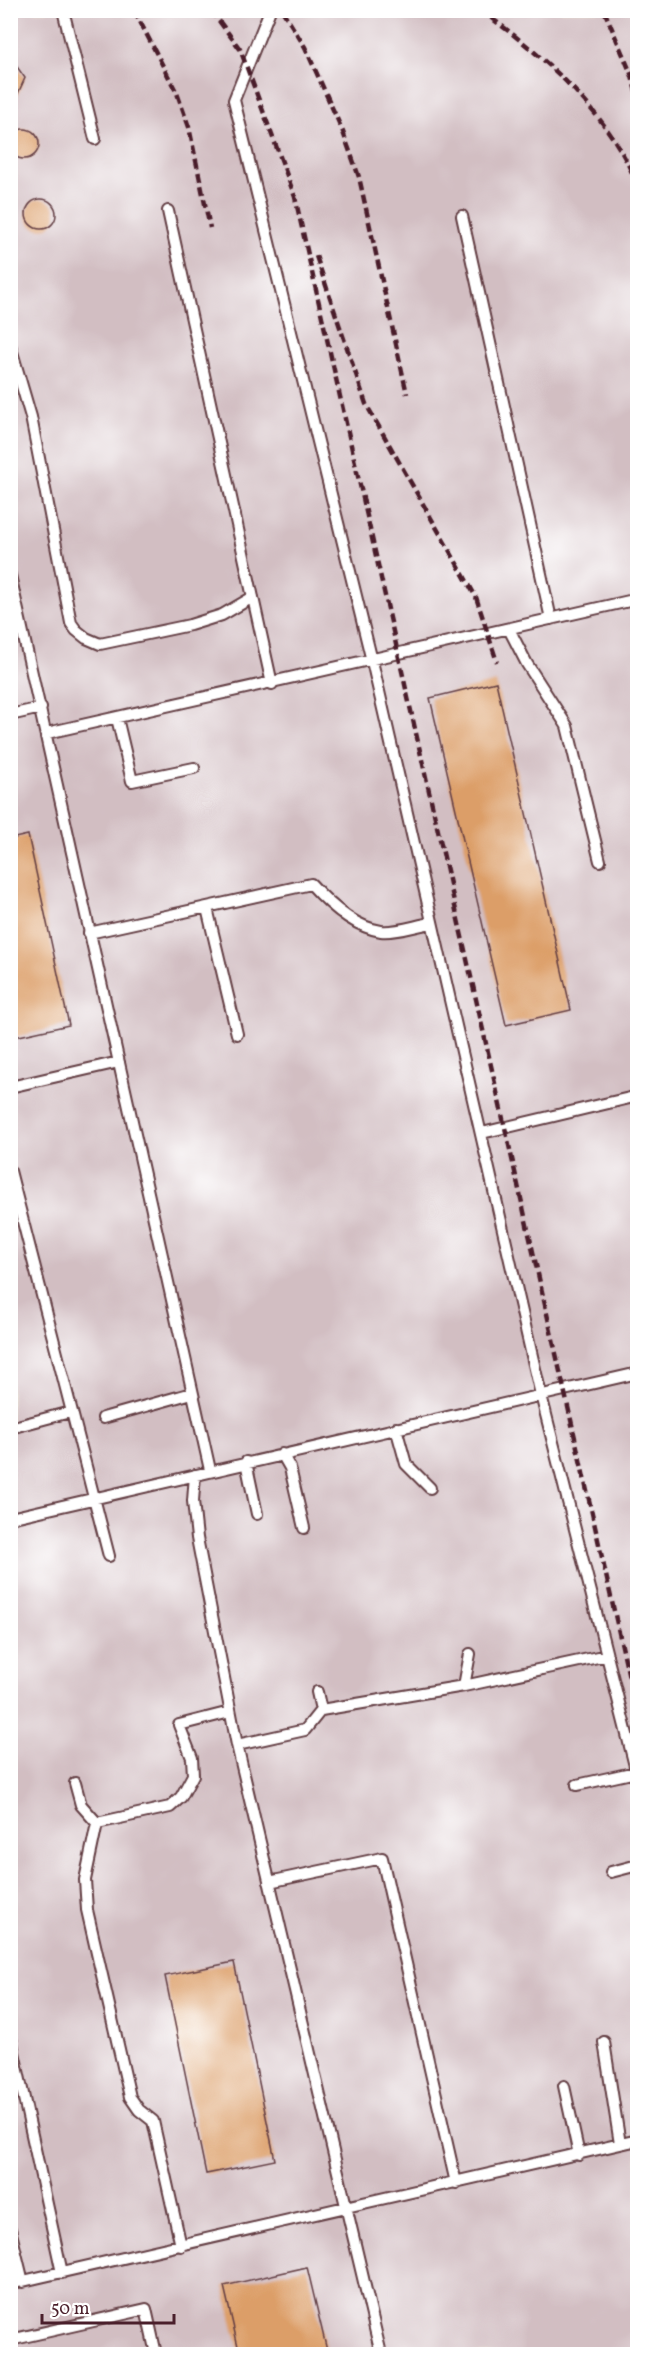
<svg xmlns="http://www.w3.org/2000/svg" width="648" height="2365" viewBox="0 0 648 2365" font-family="Vollkorn,serif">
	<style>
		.industrial { fill: #d2bec2 }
		.building { fill: #dc9e67 }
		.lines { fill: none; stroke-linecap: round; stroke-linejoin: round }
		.service-casing { stroke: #623d43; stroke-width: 14 }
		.service { stroke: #fff; stroke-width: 10 }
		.rail { stroke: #4a1f2b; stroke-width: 4.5; stroke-dasharray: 9 4.5; stroke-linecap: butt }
	</style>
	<rect width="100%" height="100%" fill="#fff"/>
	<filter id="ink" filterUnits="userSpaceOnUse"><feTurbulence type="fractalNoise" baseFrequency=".0167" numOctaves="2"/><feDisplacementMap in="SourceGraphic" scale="12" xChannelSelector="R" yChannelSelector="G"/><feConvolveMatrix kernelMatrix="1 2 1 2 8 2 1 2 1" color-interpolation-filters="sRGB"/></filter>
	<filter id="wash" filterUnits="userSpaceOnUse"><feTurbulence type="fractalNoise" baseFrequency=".008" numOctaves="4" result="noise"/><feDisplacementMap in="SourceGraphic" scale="24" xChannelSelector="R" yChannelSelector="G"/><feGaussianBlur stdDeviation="1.35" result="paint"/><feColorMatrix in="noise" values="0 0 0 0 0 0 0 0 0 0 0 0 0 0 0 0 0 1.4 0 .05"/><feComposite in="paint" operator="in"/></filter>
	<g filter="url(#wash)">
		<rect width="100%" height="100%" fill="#ede8cc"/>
		<path class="industrial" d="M11,11H637V2354H11Z"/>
		<g id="blocks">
			<path class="building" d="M10,57L25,78L10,111Z
				M9 144a15 15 0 1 1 30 0a15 15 0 1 1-30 0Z
				M26 214a15 15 0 1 1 30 0a15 15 0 1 1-30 0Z
				M496,682L571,1010L506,1025L430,698Z
				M28,835L69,1025L10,1038V839Z
				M234,1962L275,2160L206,2174L165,1976Z
				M307,2267L328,2355H240L224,2286Z"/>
		</g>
	</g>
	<g filter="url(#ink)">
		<use href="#blocks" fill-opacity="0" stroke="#623d43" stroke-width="1.5"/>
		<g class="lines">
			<defs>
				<path id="service" d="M63,10L95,139
					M270,10L234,100L372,661L541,1395L638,1778
					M168,211L272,684
					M462,216L551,619
					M10,345L31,417L71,623L76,630L86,638L100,644L190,625L222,615L253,597
					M10,575L210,1470
					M509,629L527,664L567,726L600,861
					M10,715L41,708
					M117,718L132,781L194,768
					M47,733L638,599
					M207,908L237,1034
					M89,933L311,884C328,903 354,927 381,931C396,933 417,925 432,923
					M10,1087L119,1062
					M482,1133L638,1096
					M10,1171L109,1556
					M103,1418L192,1393
					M10,1428L70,1412
					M396,1428L406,1464L430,1488
					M282,1454L290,1468L304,1528
					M246,1462L257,1514
					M195,1475L193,1501L197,1538L237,1745L381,2354
					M10,1518L638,1373
					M464,1686L470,1654
					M321,1710L464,1686L607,1655
					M237,1745L305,1730L321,1710L317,1692
					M75,1783L81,1805L97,1823L170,1807L181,1797L193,1775L192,1758L179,1725L230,1712
					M577,1785L636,1772
					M97,1823L85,1880L87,1910L130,2097L139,2110L153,2121L181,2246
					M611,1872L638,1865
					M269,1882L382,1858L456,2183
					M10,2034L62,2273
					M604,2042L620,2144
					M564,2086L579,2155
					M10,2229L23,2282
					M10,2284L638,2140
					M10,2340L146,2309L156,2354"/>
			</defs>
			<use href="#service" class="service-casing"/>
			<use href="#service" class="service"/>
			<path class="rail" d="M134,10L177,93L189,127L210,228
				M211,10L240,49L295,197L638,1717
				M282,10L305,47L343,132L359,177L407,394
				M480,10C540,52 614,117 638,188
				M604,10L632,76L638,100
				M316,256L366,404L476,597L497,662"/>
		</g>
	</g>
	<rect width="648" height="2365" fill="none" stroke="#fff" stroke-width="36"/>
	<path d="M42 2314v9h132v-9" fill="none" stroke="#4a1f2b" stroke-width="3"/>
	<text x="51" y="2314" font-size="18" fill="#4a1f2b" stroke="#ffffff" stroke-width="4.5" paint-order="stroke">50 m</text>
</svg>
